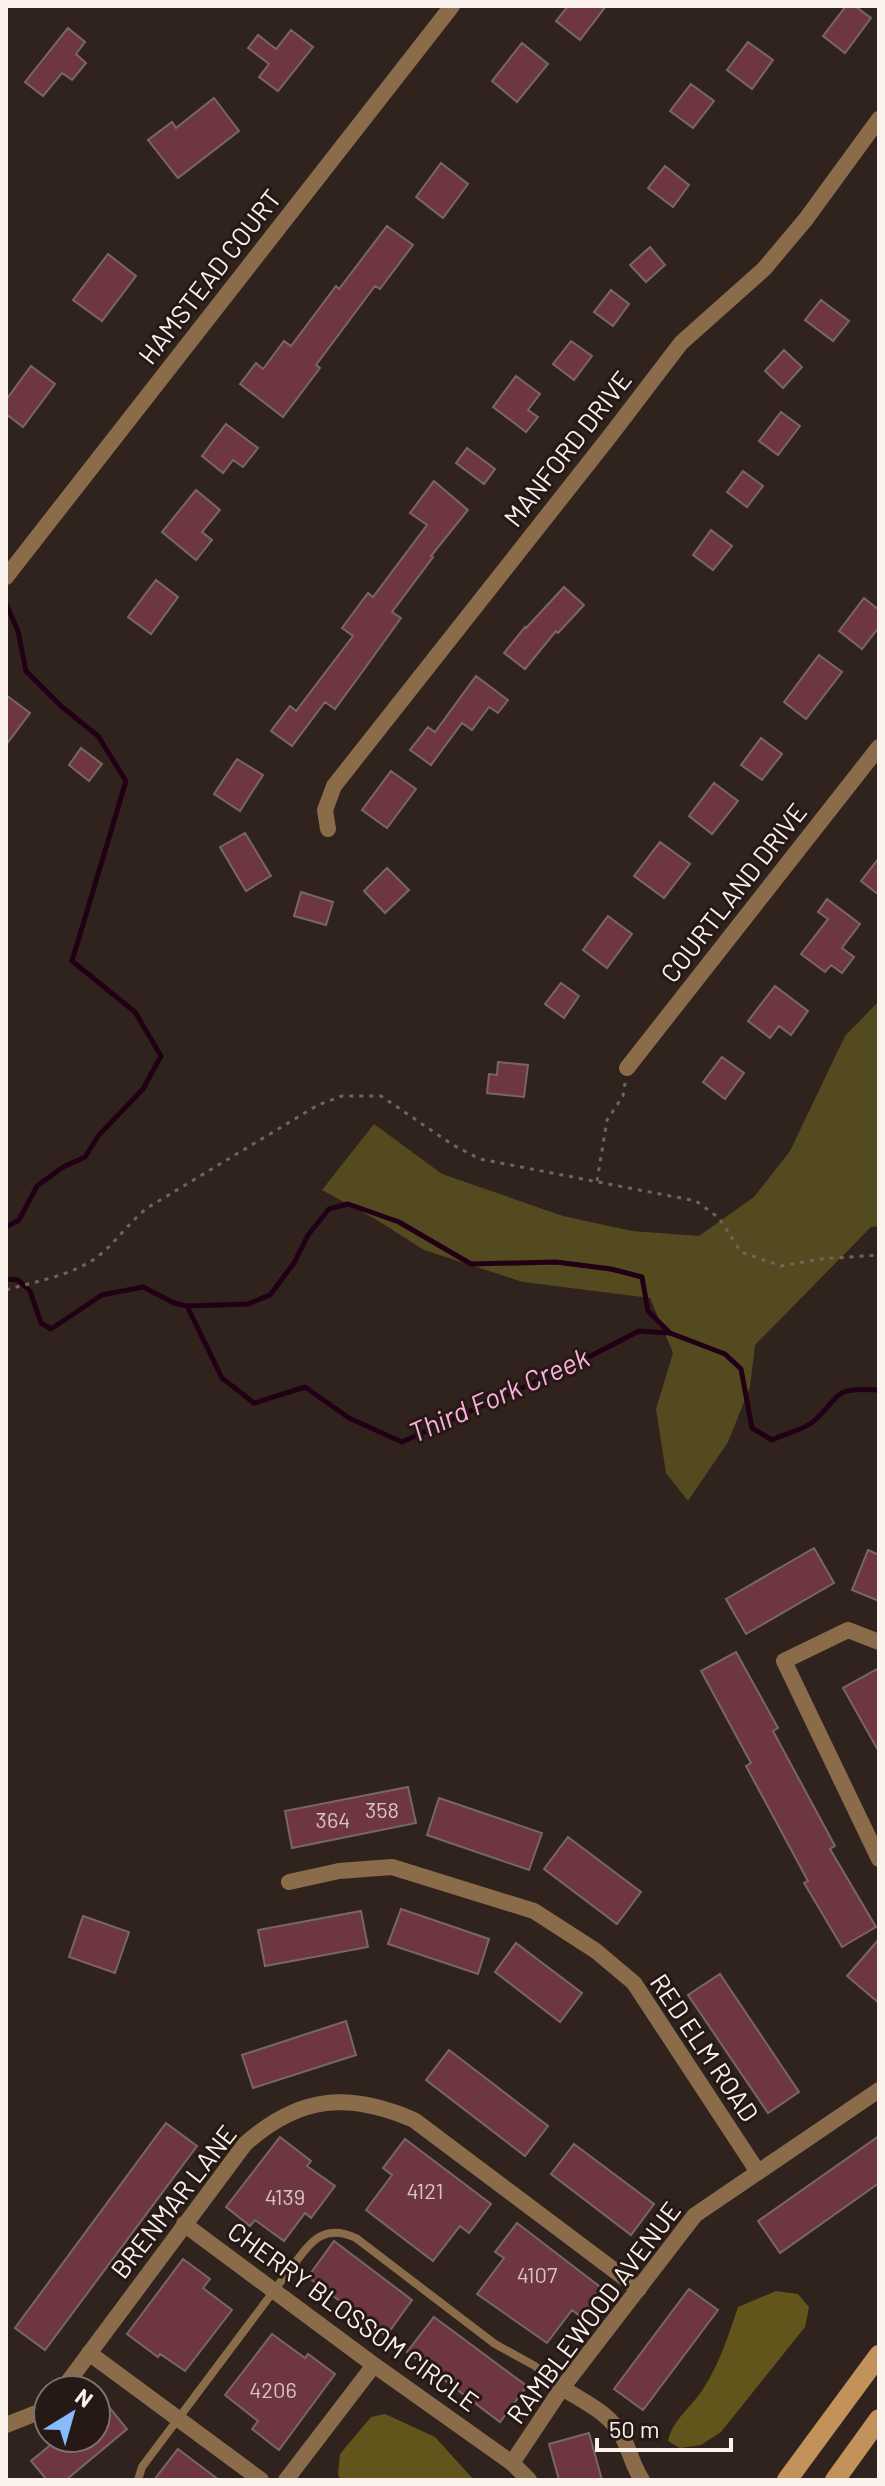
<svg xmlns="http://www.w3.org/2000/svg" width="885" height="2486" viewBox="0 0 885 2486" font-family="Barlow,sans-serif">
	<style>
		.green { fill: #534a1f }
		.forest { fill: #61551b }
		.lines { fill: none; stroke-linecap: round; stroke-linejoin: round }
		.stream { stroke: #210016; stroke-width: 5 }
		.building { fill: #6e373f; stroke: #776668; stroke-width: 2 }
		.path { stroke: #6f645f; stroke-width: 3; stroke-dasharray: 4 6; stroke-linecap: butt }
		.lane { stroke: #8a6b4a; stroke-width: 8 }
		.street { stroke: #8a6b4a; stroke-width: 16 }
		.secondary { stroke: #c3925b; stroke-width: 20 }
		.labels { text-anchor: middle; stroke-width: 6; stroke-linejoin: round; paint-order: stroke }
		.number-label { font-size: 22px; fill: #d8c3c2 }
		.street-label { font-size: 26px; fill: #fbf2ee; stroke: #261915 }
		.water-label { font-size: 28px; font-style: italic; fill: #fcafde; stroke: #261915 }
	</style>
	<rect width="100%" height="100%" fill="#30231e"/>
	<path class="green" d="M879,1001V1226L871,1227L755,1345L750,1387L728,1442L688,1501L666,1473L656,1409L673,1353L650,1298L523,1282L424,1250L377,1220L322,1190L374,1124L442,1174L563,1216L632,1231L699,1236L754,1197L790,1151L845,1036Z"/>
	<path class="forest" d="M776,2291L798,2294L809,2307L805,2327L721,2432L701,2445L680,2448L668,2441C673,2419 691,2408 703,2389C719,2365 729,2334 738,2307Z
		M385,2414L435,2437L474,2480H341L338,2475L340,2454L371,2417Z"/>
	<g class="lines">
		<path class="stream" d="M6,1227L19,1220L37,1186L63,1167L85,1157L99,1135L143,1089L161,1056L135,1012L72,961L126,781L98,736L61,706L26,671L18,631L6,604
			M6,1279L18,1280L30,1291L41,1323L51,1329L102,1295L143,1287L174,1303L187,1306L248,1304L270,1295L294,1263L308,1235L329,1209L348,1204L399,1222L471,1264L556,1262L611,1269L642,1277L648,1311L670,1333
			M187,1306L222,1378L254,1403L305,1387L349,1418L402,1442L577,1363L639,1331L670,1333L725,1354L741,1369L752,1428L772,1440C784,1434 804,1430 814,1421C843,1394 832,1387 879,1390"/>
	</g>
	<path class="building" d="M568,6H606L580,40L556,21Z
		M846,6H855L871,18L845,53L823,36Z
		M68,28L85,42L76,54L86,63L72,80L62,73L43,96L25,82Z
		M291,30L313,47L278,91L259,77L269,64L248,48L258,35L276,49Z
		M748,42L773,60L752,89L727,70Z
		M522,43L548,64L517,102L492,81Z
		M691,84L714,101L693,128L670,111Z
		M214,98L239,131L178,178L148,140L172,122L176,128Z
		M441,163L468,184L443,218L416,197Z
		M665,166L689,185L673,207L648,188Z
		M387,226L413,245L380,289L375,286L316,365L320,368L283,417L240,384L256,363L263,369L284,341L291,346L336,286L339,289Z
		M650,247L665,265L646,282L630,265Z
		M108,254L136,276L102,321L73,300Z
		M611,290L629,304L613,326L594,312Z
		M821,300L849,321L833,341L805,320Z
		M571,341L592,356L574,380L553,364Z
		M784,350L802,367L783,388L765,371Z
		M31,366L55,384L23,427L6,414V400Z
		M516,376L540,394L528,410L538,417L526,432L493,407Z
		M781,412L800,426L778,455L759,441Z
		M226,424L258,448L243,467L233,460L223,473L202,456Z
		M467,448L495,469L484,484L456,463Z
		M743,471L763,486L747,507L727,492Z
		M434,481L468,510L431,556L433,557L392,612L401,618L360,675L335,709L325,702L292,746L271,731L290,706L296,711L353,636L342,628L368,593L373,597L427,525L410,513Z
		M196,490L220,510L202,532L212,540L196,560L162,532Z
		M711,530L732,546L713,570L693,555Z
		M156,580L178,597L151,634L128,617Z
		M564,587L584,605L558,633L556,631L525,669L504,653L525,627L526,628Z
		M864,598L879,610V627L862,649L839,631Z
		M819,655L842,672L806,719L784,702Z
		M476,676L508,700L498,713L489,707L472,730L462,723L431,765L410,750L428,727L435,732Z
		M6,695L30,713L6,745Z
		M761,738L782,754L762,780L741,765Z
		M81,748L102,764L89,781L69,765Z
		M237,759L263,775L240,811L214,794Z
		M391,771L416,789L387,828L362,810Z
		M714,783L738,801L712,834L689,816Z
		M245,833L271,876L246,891L220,847Z
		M660,842L690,864L664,898L634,876Z
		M879,858V895L861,881Z
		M387,868L409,890L385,913L364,891Z
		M301,892L333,902L326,925L294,916Z
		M827,899L860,924L842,948L854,957L842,973L831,965L825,972L801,954L828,919L818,912Z
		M608,916L632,934L607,968L583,950Z
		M561,983L579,996L564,1018L545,1004Z
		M775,986L808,1011L791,1035L779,1026L770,1038L748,1021Z
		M722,1057L744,1073L725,1099L703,1082Z
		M498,1062L528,1065L524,1097L487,1093L489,1074L497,1075Z
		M814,1548L834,1583L746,1634L726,1599Z
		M868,1550L879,1555V1601L852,1590Z
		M736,1652L778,1728L773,1731L835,1846L830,1849L876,1927L842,1947L804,1883L808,1881L746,1766L751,1763L701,1671Z
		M879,1668V1752L843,1688Z
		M408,1787L416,1823L292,1848L285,1811Z
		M439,1798L542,1833L529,1870L427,1835Z
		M568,1837L641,1892L617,1924L544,1869Z
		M401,1909L489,1939L478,1974L388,1944Z
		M361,1911L368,1947L265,1966L258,1930Z
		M83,1916L129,1932L115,1973L69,1957Z
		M879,1939V2003L847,1976Z
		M516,1943L582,1993L560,2022L495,1972Z
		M720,1974L799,2092L768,2113L688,1995Z
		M346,2021L356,2055L253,2088L242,2055Z
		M449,2050L548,2126L525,2156L426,2080Z
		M166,2123L197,2146L45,2350L15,2328Z
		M879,2136V2183L780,2253L758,2221Z
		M280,2137L311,2161L307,2166L335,2186L311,2218L305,2213L284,2241L255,2220L250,2226L226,2207Z
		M405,2139L491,2204L469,2233L460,2226L433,2261L366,2210L392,2175L383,2168Z
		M574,2144L654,2204L631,2235L551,2174Z
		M517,2223L603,2289L581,2317L572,2310L547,2343L477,2294L504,2258L495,2252Z
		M334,2241L412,2300L386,2336L308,2277Z
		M183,2259L210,2279L203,2288L232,2310L185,2371L160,2354L158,2357L127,2334Z
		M689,2289L718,2310L643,2410L614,2389Z
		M434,2317L527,2386L500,2422L407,2352Z
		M272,2334L305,2358L308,2354L335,2374L279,2450L252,2429L258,2421L225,2395Z
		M104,2401L127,2429L66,2480H47L31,2461L59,2438H96V2408Z
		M589,2433L602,2480H559L549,2444Z
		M178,2449L219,2480H154Z"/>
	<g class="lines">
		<path class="path" d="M597,1181L607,1120L623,1096L625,1083
			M6,1290C36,1281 77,1275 102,1253C118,1239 130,1222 147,1208L318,1105L342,1096H381L453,1145L480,1159L696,1201L719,1218L741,1252L781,1266L820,1259L879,1255"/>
		<path class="lane" d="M138,2480L142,2467L288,2272C308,2247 320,2221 356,2238L495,2344L535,2366L562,2388"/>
		<path class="street" d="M6,577L452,6
			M328,829L325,810L334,786L610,436L681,343L764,269L806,219L879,119
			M627,1068L879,747
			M879,1642L848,1630L784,1661L879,1859
			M289,1882L339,1871L392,1867L534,1911L596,1951L634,1983L758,2172
			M184,2224L374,2365L512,2463L529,2480
			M89,2353L261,2480
			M562,2388C586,2403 611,2413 624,2440C631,2454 633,2467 642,2480
			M62,2390L245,2144C300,2095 349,2092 414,2120L639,2289
			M6,2425L39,2412L48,2403
			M512,2463L562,2388L695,2215L879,2090
			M286,2480L374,2365"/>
		<path class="secondary" d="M787,2480L879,2355
			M835,2480L879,2419"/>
	</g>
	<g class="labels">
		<g class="number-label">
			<text x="382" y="1818">358</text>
			<text x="333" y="1828">364</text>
			<text x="425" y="2199">4121</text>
			<text x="285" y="2205">4139</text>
			<text x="537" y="2283">4107</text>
			<text x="273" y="2398">4206</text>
		</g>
		<g class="street-label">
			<text transform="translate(210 277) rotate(-52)" y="9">HAMSTEAD COURT</text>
			<text transform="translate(568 449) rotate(-52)" y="9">MANFORD DRIVE</text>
			<text transform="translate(734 893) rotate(-52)" y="9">COURTLAND DRIVE</text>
			<text transform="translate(704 2048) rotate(56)" y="9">RED ELM ROAD</text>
			<text transform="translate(174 2202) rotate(-52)" y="9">BRENMAR LANE</text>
			<text transform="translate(594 2313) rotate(-53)" y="9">RAMBLEWOOD AVENUE</text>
			<text transform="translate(353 2317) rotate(36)" y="9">CHERRY BLOSSOM CIRCLE</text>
		</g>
		<g class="water-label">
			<text transform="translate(499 1395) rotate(-24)" y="10">Third Fork Creek</text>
		</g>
	</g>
	<rect width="885" height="2486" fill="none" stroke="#fbf2ee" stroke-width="16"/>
	<g transform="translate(72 2414) rotate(37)"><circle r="38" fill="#261915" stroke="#7b706c" stroke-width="2"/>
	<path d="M0-6L14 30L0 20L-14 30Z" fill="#89bafc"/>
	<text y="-12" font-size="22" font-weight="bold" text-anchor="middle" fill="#fbf2ee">N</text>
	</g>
	<path d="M597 2438v12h134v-12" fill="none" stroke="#fbf2ee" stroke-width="4"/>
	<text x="609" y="2438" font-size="24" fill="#fbf2ee" stroke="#261915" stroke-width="6" paint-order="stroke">50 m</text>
</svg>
